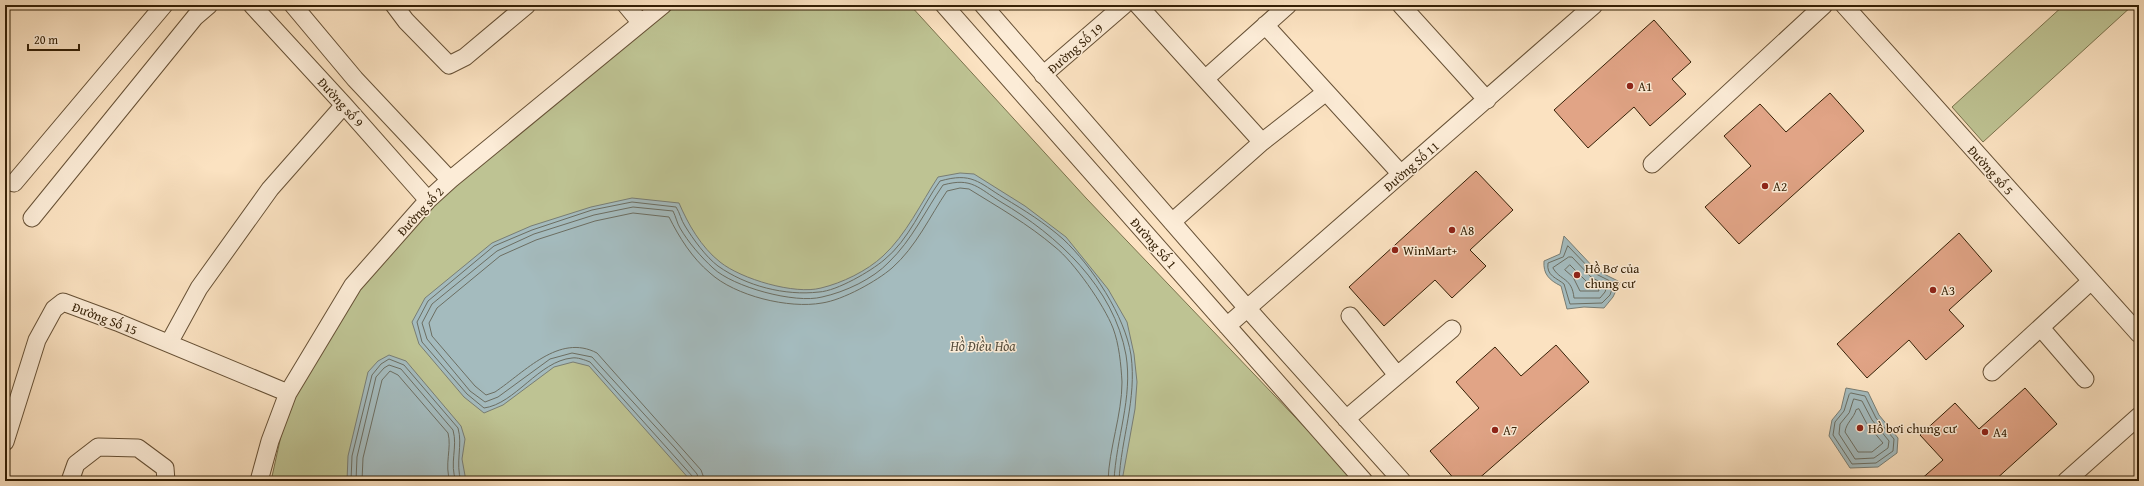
<svg xmlns="http://www.w3.org/2000/svg" width="2144" height="486" viewBox="0 0 2144 486" font-family="'Gentium Book Plus',serif">
	<style>
		.green { fill: #bec393; stroke: #7a724c }
		.water { fill: #a4bbbe; stroke: #787d74 }
		.lines { fill: none; stroke-linecap: round; stroke-linejoin: round }
		.shore { stroke: #6c6e62; stroke-width: 1 }
		.building { fill: #e1a486; stroke: #352006 }
		.street-casing { stroke: #665035; stroke-width: 19 }
		.street { stroke: #fcecd7; stroke-width: 17 }
		.poi-dot { fill: #8f2418; stroke: #fcecd7; stroke-width: 1.5 }
		.labels { text-anchor: middle; stroke-width: 3; stroke-linejoin: round; paint-order: stroke }
		.street-label { font-size: 13px; fill: #352006; stroke: #fcecd7 }
		.poi-label { font-size: 13px; fill: #352006; stroke: #fcecd7; text-anchor: start }
		.water-label { font-size: 14px; font-style: italic; fill: #564e3d; stroke: #fcecd7 }
	</style>
	<rect width="100%" height="100%" fill="#fbe2c1"/>
	<filter id="stains"><feTurbulence type="fractalNoise" baseFrequency=".005" numOctaves="4"/><feColorMatrix values="0 0 0 0 .2 0 0 0 0 .09 0 0 0 0 .02 0 0 0 .5 -.17"/></filter>
	<radialGradient id="worn" r=".72"><stop offset=".6" stop-color="#630" stop-opacity="0"/><stop offset="1" stop-color="#630" stop-opacity=".3"/></radialGradient>
	<path class="green" d="M663,5H910L1086,198L1356,481H271L290,395L355,287L452,182Z
		M2064,5H2133L1983,142L1952,107Z"/>
	<path class="water" d="M960,173L974,174L1025,206L1066,237L1108,289L1127,322L1134,354L1137,382L1135,409L1122,481H691L589,366L573,362L554,367L503,405L484,413L464,397L419,344L412,322L425,298L492,243L531,226L591,207L632,198L679,203C688,224 701,247 720,262C741,279 795,295 821,288C842,283 867,271 883,256C906,235 921,203 938,177Z
		M1564,236L1596,270L1620,282L1613,297L1604,308L1584,307L1567,309L1561,286C1549,280 1543,274 1544,261L1560,254Z
		M389,355L406,361L461,426L465,439L462,459L466,481H347L348,456L368,372L378,361Z
		M1846,388L1868,392L1879,415L1898,438L1897,453L1878,467L1850,468L1829,436L1832,420L1841,409Z"/>
	<g class="lines">
		<path class="shore" d="M1568,246L1594,273L1614,283L1610,295L1602,303L1570,304L1564,284C1557,278 1546,276 1548,263L1563,257Z
			M1569,257H1572L1591,277L1607,286L1605,292L1600,298H1574C1572,277 1560,281 1553,268Z
			M1570,265L1587,282L1598,288L1599,291H1580L1573,277L1565,270Z
			M1851,393L1865,396L1876,418L1894,439L1893,451L1876,463L1852,464L1833,435L1835,422L1844,411L1849,395Z
			M1854,399L1862,401L1872,420L1889,441L1888,448L1874,458L1855,459L1839,434L1840,424L1849,413Z
			M1859,409L1867,424L1883,443L1872,452H1858L1845,432C1846,423 1854,418 1856,410Z
			M351,481L352,456L372,375L381,364L389,359L404,365L458,428C463,445 455,463 461,481
			M356,481L357,457L376,377L384,368L389,365L401,369L453,430C458,447 449,464 456,481
			M362,481L363,458L382,380L390,371L398,375L448,433C452,448 444,465 450,481
			M694,481L693,477L590,362C585,360 577,357 572,358C539,361 515,404 484,408L467,394L422,342L417,322L428,301L494,246L532,230L592,210L632,202L676,207C680,213 681,220 685,226C693,239 706,257 718,266C746,286 785,296 819,292C837,291 871,271 884,260C909,240 922,206 940,181C972,172 978,182 1004,198C1024,210 1045,223 1063,239C1092,266 1125,316 1131,355C1137,400 1121,438 1119,481
			M699,481L697,474L675,448L592,357L572,353L550,359L498,397L485,402L470,391L427,339L422,323L432,304L497,251L534,234L594,215L633,207L673,211C676,217 677,223 680,228C688,242 701,257 713,268C733,287 795,304 822,297C845,292 873,279 889,262C912,240 925,211 943,185C972,177 978,188 1001,202C1057,235 1114,287 1126,355C1133,398 1116,438 1114,481
			M705,481L701,470L597,353C559,333 525,372 495,392L486,395L475,386L432,336L429,323L437,308L500,256L536,240L595,221L633,213L669,217C679,237 692,258 710,273C735,296 789,309 822,303C843,300 877,281 892,268C916,247 930,216 947,191L960,188L969,189C998,207 1028,224 1055,247C1074,262 1104,305 1113,328C1119,344 1121,364 1122,382C1122,415 1109,448 1108,481"/>
	</g>
	<path class="building" d="M1654,20L1691,62L1672,79L1686,94L1650,126L1634,107L1588,148L1554,110Z
		M1830,93L1864,131L1739,244L1705,207L1751,166L1724,136L1760,104L1786,132Z
		M1476,171L1513,210L1470,250L1486,266L1452,298L1435,280L1384,326L1349,287Z
		M1959,233L1992,271L1949,310L1964,326L1926,360L1909,340L1867,378L1837,344Z
		M1556,345L1589,382L1476,481H1456L1430,451L1479,408L1456,382L1495,347L1521,376Z
		M2025,388L2057,424L1994,481H1919L1943,460L1920,435L1955,403L1979,429Z"/>
	<g class="lines">
		<defs>
			<path id="street" d="M252,5L344,105L428,200
				M293,5L355,79L450,180
				M394,5L406,21L449,65L465,57L527,5
				M626,5L641,23
				M944,5L1364,481
				M983,5L1247,308L1402,481
				M1138,5L1262,142
				M1401,5L1487,100
				M1844,5L2139,334
				M1265,25L1401,174
				M1043,75L1124,5
				M1205,79L1288,5
				M1652,164L1824,5
				M14,183L164,5
				M32,218L195,17L209,5
				M1172,222L1262,142L1326,92
				M1350,316L1397,375
				M1227,326L1594,5
				M2041,328L2085,379
				M169,343L199,288L270,189L344,105
				M1992,372L2091,281
				M1346,419L1452,329
				M5,442L37,340L54,309L63,302L117,322L288,393
				M70,481L76,464L98,447L138,448L165,468L166,481
				M259,481L270,441L288,393L353,285L428,200L450,180L663,5
				M2066,481L2139,416"/>
		</defs>
		<use href="#street" class="street-casing"/>
		<use href="#street" class="street"/>
	</g>
	<g class="poi-dot">
		<circle cx="1630" cy="86" r="4"/>
		<circle cx="1765" cy="186" r="4"/>
		<circle cx="1452" cy="230" r="4"/>
		<circle cx="1395" cy="250" r="4"/>
		<circle cx="1577" cy="275" r="4"/>
		<circle cx="1933" cy="290" r="4"/>
		<circle cx="1860" cy="428" r="4"/>
		<circle cx="1495" cy="430" r="4"/>
		<circle cx="1985" cy="432" r="4"/>
	</g>
	<g class="labels">
		<g class="street-label">
			<text transform="translate(1075 48) rotate(-41)" y="5">Đường Số 19</text>
			<text transform="translate(341 102) rotate(48)" y="5">Đường số 9</text>
			<text transform="translate(1411 166) rotate(-41)" y="5">Đường Số 11</text>
			<text transform="translate(1991 170) rotate(48)" y="5">Đường số 5</text>
			<text transform="translate(420 211) rotate(-47)" y="5">Đường số 2</text>
			<text transform="translate(1154 243) rotate(49)" y="5">Đường Số 1</text>
			<text transform="translate(105 318) rotate(21)" y="5">Đường Số 15</text>
		</g>
		<g class="poi-label">
			<text x="1638" y="91">A1</text>
			<text x="1773" y="191">A2</text>
			<text x="1460" y="235">A8</text>
			<text x="1403" y="255">WinMart+</text>
			<text x="1585" y="273">Hồ Bơ của<tspan x="1585" dy="15">chung cư</tspan></text>
			<text x="1941" y="295">A3</text>
			<text x="1868" y="433">Hồ bơi chung cư</text>
			<text x="1503" y="435">A7</text>
			<text x="1993" y="437">A4</text>
		</g>
		<g class="water-label">
			<text x="983" y="351">Hồ Điều Hòa</text>
		</g>
	</g>
	<rect width="2144" height="486" fill="none" stroke="#fbe2c1" stroke-width="20"/>
	<rect x="6" y="6" width="2132" height="474" fill="none" stroke="#352006" stroke-width="2"/>
	<rect x="10" y="10" width="2124" height="466" fill="none" stroke="#352006"/>
	<path d="M28 44v6h51v-6" fill="none" stroke="#352006" stroke-width="2"/>
	<text x="34" y="44" font-size="12" fill="#352006" stroke="#fcecd7" stroke-width="3" paint-order="stroke">20 m</text>
	<rect width="100%" height="100%" filter="url(#stains)"/>
	<rect width="100%" height="100%" fill="url(#worn)"/>
</svg>
